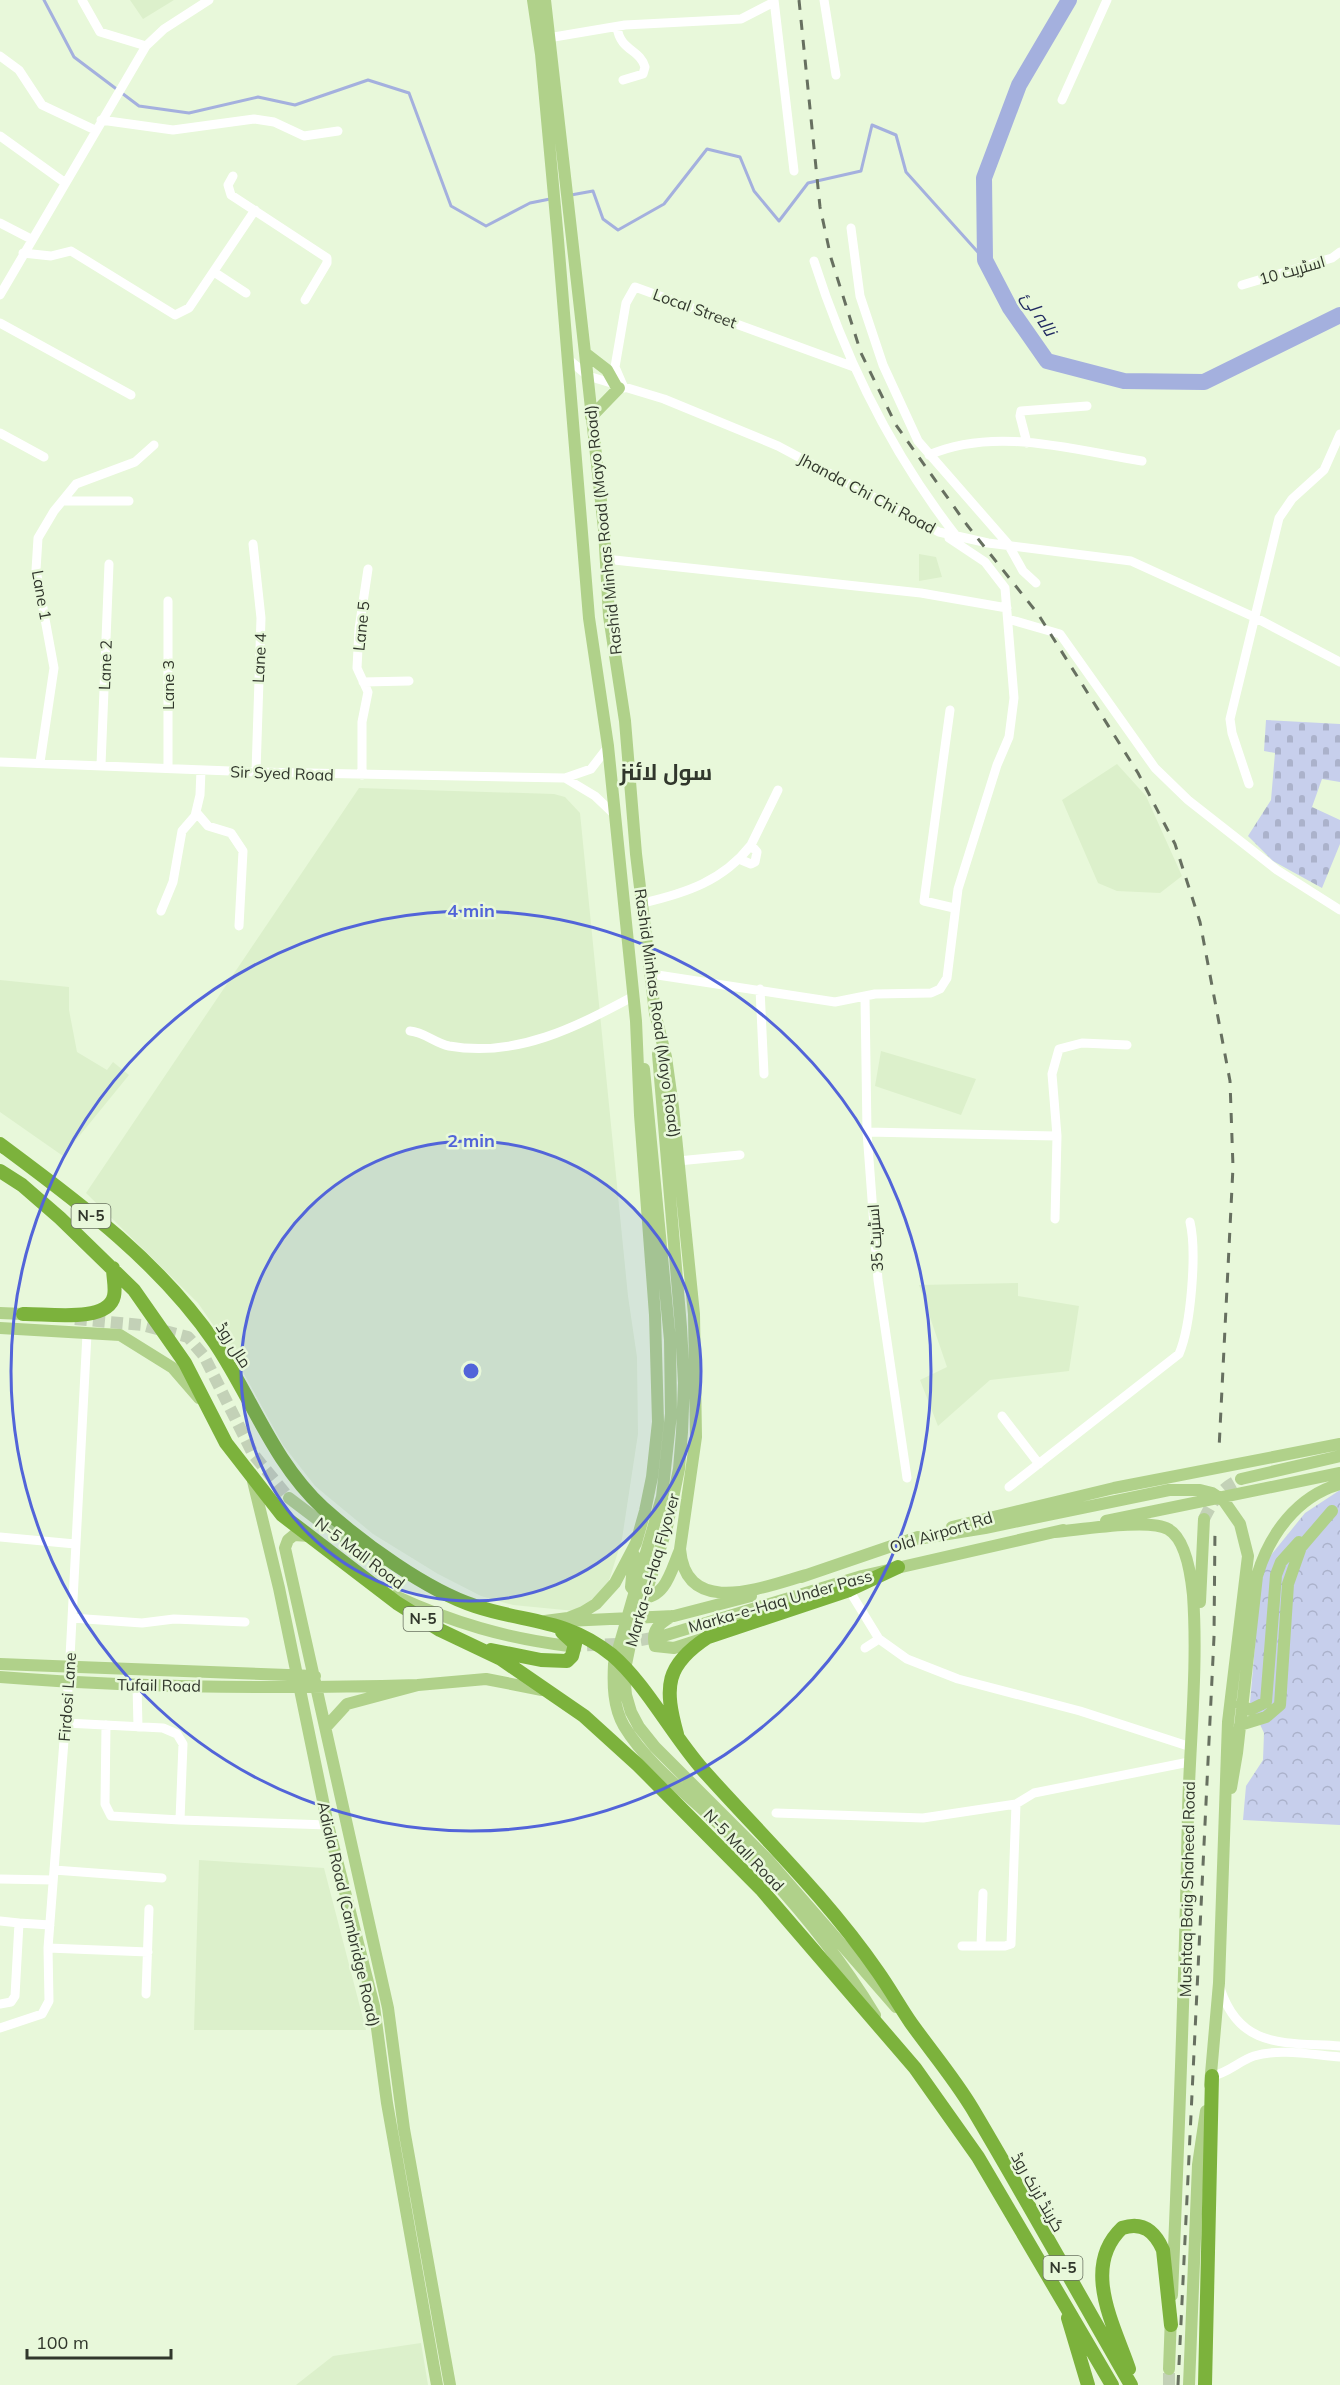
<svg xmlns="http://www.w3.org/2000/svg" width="1340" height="2385" viewBox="0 0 1340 2385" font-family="Mulish,Cairo,sans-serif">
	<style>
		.built { fill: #dcf0cb }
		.cemetery { fill: url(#cemetery-stones) }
		.park { fill: url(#park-crowns) }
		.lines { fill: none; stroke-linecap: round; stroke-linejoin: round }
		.stream { stroke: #a4b0de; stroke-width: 3 }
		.river { stroke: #a4b0de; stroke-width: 16 }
		.major-tunnel { stroke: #c3d1b7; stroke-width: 12; stroke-dasharray: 12 6; stroke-linecap: butt }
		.minor { stroke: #fff; stroke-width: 9 }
		.major { stroke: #b0d18a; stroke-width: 12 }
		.highway { stroke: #7cb23c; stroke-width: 14 }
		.rail { stroke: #677060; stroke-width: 3; stroke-dasharray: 10 10; stroke-linecap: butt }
		.ring { fill: none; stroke: #5264d9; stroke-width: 3 }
		.labels { text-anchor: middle; stroke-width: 5; stroke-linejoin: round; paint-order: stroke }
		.shield { fill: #e8f8da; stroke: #687160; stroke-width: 1.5 }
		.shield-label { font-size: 15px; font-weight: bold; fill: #31372c }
		.street-label { font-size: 16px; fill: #31372c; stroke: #e8f8da }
		.water-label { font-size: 18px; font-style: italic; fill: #212a61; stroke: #e8f8da }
		.district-label { font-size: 22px; font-weight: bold; fill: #31372c; stroke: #e8f8da }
		.centre { fill: #5264d9; stroke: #e8f8da; stroke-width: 3 }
		.ring-label { font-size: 18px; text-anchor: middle; font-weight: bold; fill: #5264d9; stroke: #e8f8da; stroke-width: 5; stroke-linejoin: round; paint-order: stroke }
	</style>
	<defs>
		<pattern id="cemetery-stones" width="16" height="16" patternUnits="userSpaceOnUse" patternTransform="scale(1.5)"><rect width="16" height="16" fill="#c7cfec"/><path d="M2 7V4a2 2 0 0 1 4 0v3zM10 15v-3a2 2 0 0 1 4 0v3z" fill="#abb2cb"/></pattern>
		<pattern id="park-crowns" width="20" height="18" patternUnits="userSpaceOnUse" patternTransform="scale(1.5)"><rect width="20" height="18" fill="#c7cfec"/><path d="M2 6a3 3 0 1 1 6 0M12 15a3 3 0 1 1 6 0" fill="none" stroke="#abb2cb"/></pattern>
	</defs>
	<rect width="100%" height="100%" fill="#e8f8da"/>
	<path class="built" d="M130,0H174L143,19Z
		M919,554L936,557L942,577L919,581Z
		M1117,764L1146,796L1182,876L1160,893L1117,891L1098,883L1062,800Z
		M359,788L554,794L565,797L580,813L628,1296L637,1357L638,1434L622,1539L603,1600L575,1611L513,1605L481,1596L438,1574L373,1534L315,1486L283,1445L233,1354L198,1303L86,1193Z
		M0,980L69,987V1010L77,1052L107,1070L113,1062L129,1075L63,1156L0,1112Z
		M881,1051L976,1079L961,1115L875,1086Z
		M1018,1283V1296L1079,1306L1069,1371L990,1380L938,1426L920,1380L947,1367L919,1285Z
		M199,1860L324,1868L366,2030H194Z
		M421,2343L428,2385H296L333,2356Z"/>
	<path class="cemetery" d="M1266,720L1340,724V782L1322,779L1312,807L1340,820V844L1322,888L1273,861L1248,836L1271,800L1275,753L1264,751Z"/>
	<path class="park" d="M1340,1490V1825L1243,1820L1246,1786L1263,1760L1264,1733L1250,1703L1260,1586L1267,1560L1305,1513Z"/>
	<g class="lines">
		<path class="stream" d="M44,0L74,57L139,106L189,113L258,97L295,105L368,80L409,93L451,206L486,226L530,203L550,199
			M571,195L593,191L603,219L618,230L664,204L707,149L740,157L754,191L779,221L808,183L861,171L872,125L896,135L906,172L985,260"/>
		<path class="river" d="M1069,0L1019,85L984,178L985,260L1010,308L1047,361L1124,381L1204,382L1340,315"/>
		<path class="major-tunnel" d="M75,1319L142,1325L188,1337L204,1356L253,1454L289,1498
			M1204,1519C1213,1500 1222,1487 1241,1479
			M569,1646L620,1644L663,1636
			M1169,2385V2369"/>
		<path class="minor" d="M82,0L100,32L146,46
			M774,0L794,171
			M824,0L836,75
			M617,27C620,51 640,49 645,67L643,74L623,80
			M548,38L625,25L741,19L774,2
			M0,56L19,70L42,105L95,130
			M1062,100L1107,0
			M101,120L173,130L254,119L274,122L304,136L338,131
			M0,136L64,182
			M233,176L228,185L231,195L327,258V263L305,300
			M0,223L31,239
			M851,228L860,296L883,365L918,441L1008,544L1023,571L1036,583
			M23,253L51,256L71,251L175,315L189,308L255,210
			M814,261C846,361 892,454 957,537
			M214,272L246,293
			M1242,285L1332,258L1340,252
			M0,295L146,46L164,29L209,0
			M0,323L131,395
			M568,359L588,376L664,399L778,446L939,532L988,543L1131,561L1254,617L1340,662
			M624,388L615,367L626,303L635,287L854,367
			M0,433L44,457
			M1027,443L1020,416L1021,411L1087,406
			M929,455C996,426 1073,450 1142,461
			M64,501H129
			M253,544L261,618L256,772
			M605,559L921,593L1007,608
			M1008,619L1060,634L1155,768L1188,800L1277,870L1340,910
			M363,682L409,681
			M950,710L924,901L954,908
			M0,762L256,772L565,778L591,769L608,747
			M40,762L54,668L36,570L38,538L54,511L76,484L135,462L154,445
			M101,765L109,564
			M168,768V601
			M362,775V722L368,692L357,668L359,629L368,569
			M565,778L595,796L615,815
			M1249,784L1232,733L1230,719L1279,518L1292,499L1324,470L1340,434
			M196,812L208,826L231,833L243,851L239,926
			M751,845L778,790
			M643,903C686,893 723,881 751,845L757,852L755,862L751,864L739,859
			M161,911L173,882L182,831L195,816L200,795L201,770
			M651,974L835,1002L875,994L931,993L940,989L947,978L958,889L997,765L1009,737L1014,698L1005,588L985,562L949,538
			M760,989L764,1074
			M865,997L867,1132L878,1280L907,1478
			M410,1031C424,1032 435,1043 449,1046C517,1058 576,1027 634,996
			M867,1132L1057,1136
			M678,1161L740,1155
			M1055,1219L1057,1136L1052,1074L1059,1049L1082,1043L1127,1045
			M1002,1416L1039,1464
			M1009,1487L1179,1354C1191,1326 1197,1252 1190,1222
			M0,1537L75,1544
			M849,1590L879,1639L907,1659L958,1679L1080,1711L1191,1747
			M72,1618L142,1623L174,1619L245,1622
			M865,1648L879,1639
			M137,1685L138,1727
			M66,1723L163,1728L177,1734L183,1744L180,1820L111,1816L105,1804L106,1725
			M776,1813L923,1818L1016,1804L1034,1793L1189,1762
			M180,1820L328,1825
			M54,1870L162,1878
			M0,1879L53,1880
			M0,1921L19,1923
			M962,1946H1005L1011,1944L1016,1804
			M981,1946L983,1893
			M48,1948L148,1952
			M1220,1988C1240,2050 1285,2042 1340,2046
			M146,1994L149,1909
			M0,2004L11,2002L15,1996L19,1923L50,1925
			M0,2028L42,2014L49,2001L48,1948L69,1676L87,1334
			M1212,2076C1228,2073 1239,2061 1254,2056C1280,2048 1313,2055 1340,2057"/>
		<path class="major" d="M533,0L541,54L558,240L589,618L608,746L636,1021L640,1115L655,1315L658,1422L652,1477L645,1511L636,1543L615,1583L596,1604L583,1612L568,1618L545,1621
			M545,0L585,353L604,529L609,616L625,721L636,854L655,1013L666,1057L673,1107L694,1314L696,1437L680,1549C686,1619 763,1587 806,1575
			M585,353L607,370L616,386
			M591,417L619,388
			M658,1054L681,1327L684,1383L682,1432L679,1469L667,1527L631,1640L624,1674L626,1695L631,1712L639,1727L655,1747L768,1860L896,2007
			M644,1069L670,1340L671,1414L662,1497L614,1664C613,1684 613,1707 624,1726C648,1766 696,1801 729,1834C783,1888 835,1949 875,2015
			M0,1313L23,1314
			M0,1328L120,1335L173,1368L199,1398
			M1241,1479L1340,1456
			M253,1481L279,1588L328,1825L374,2006L387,2103L437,2385
			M289,1498L326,1526L382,1561
			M1106,1521L1340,1473
			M952,1527L1114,1488L1340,1444
			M1055,1532C1079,1530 1149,1518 1168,1529C1186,1539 1191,1575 1193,1595C1198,1667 1190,1739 1188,1811C1185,1973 1179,2134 1172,2295
			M310,1536L294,1535L288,1540L285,1548L388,2008L404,2129L450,2385
			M911,1540L985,1528L1169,1490H1200L1212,1493L1224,1501L1240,1524L1248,1556L1228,1722L1219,1983L1210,2085
			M634,1555L631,1587L640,1598C666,1599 671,1570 680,1550
			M801,1577L918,1537
			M395,1596C454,1623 505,1638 569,1646
			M1200,1602L1204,1519
			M672,1616C659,1624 651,1630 655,1646L674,1648L702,1639
			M567,1621L674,1616L751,1596
			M663,1636L862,1576L1063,1530
			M0,1664L315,1676
			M0,1677C139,1688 279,1689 418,1685
			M1241,1705L1250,1710L1266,1702L1276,1575L1281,1562L1299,1542
			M1240,1725L1266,1717L1280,1705L1288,1584L1301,1547L1332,1511
			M326,1727L347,1704L418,1685L486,1679L542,1690
			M1231,1788L1237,1753L1257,1576C1269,1535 1297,1496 1340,1484
			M1169,2369L1171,2316
			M1189,2385L1198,2165L1206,2111"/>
		<path class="highway" d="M0,1144C78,1202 159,1261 215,1343C252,1398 273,1462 323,1508C362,1543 426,1590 475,1606C526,1623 566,1618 612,1655C646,1684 672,1735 703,1770C763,1837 827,1898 878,1972C890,1989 900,2007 911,2023C931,2051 954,2078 972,2108C1026,2199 1078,2293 1131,2385
			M0,1171L22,1185L60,1218L134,1290L185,1363L226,1443L282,1515L397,1603L440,1630L501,1659L584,1716L638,1765L761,1889L915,2068L978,2157L1112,2385
			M23,1314C45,1313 108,1324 114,1296C116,1288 113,1277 113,1268
			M491,1650L541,1660L567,1661L572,1656L575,1644L562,1632
			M677,1734C664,1687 665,1665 708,1637L849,1590L898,1567
			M1068,2318L1088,2385
			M1129,2369C1114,2325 1081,2267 1122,2228C1143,2221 1155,2232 1163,2250L1171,2325
			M1205,2385L1212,2076"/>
		<path class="rail" d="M799,0L820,207L831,258L861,353L896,425L967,525L1038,614L1138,773L1175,844L1200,922L1230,1081L1233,1167L1219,1449
			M1178,2385L1214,1637L1215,1527"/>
	</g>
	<circle cx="471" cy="1371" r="230" fill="#5264d9" fill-opacity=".12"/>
	<g class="ring">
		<circle cx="471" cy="1371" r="230"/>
		<circle cx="471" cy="1371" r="460"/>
	</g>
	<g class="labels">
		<g class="shield">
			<rect x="71.5" y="1204" width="39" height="24" rx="4.5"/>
			<rect x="403.5" y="1607" width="39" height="24" rx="4.5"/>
			<rect x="1043.5" y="2256" width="39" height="24" rx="4.5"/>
		</g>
		<g class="shield-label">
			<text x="91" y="1221">N-5</text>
			<text x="423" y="1624">N-5</text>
			<text x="1063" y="2273">N-5</text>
		</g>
		<g class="street-label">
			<text transform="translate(1292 270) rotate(-16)" y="6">اسٹریٹ 10</text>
			<text transform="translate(695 308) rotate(20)" y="6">Local Street</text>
			<text transform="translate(867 493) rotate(28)" y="6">Jhanda Chi Chi Road</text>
			<text transform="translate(603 530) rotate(-96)" y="6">Rashid Minhas Road (Mayo Road)</text>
			<text transform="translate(42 595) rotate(80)" y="6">Lane 1</text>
			<text transform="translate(361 626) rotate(-84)" y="6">Lane 5</text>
			<text transform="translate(259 658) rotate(-87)" y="6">Lane 4</text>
			<text transform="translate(105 665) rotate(-88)" y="6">Lane 2</text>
			<text transform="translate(168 685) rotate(-90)" y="6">Lane 3</text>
			<text transform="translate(282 773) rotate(2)" y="6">Sir Syed Road</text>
			<text transform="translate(658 1013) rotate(82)" y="6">Rashid Minhas Road (Mayo Road)</text>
			<text transform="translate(875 1238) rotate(-94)" y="6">اسٹریٹ 35</text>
			<text transform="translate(234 1345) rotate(57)" y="6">مال روڈ</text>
			<text transform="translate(941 1532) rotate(-17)" y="6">Old Airport Rd</text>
			<text transform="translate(360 1553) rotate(37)" y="6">N-5 Mall Road</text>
			<text transform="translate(652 1570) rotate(-74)" y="6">Marka-e-Haq Flyover</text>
			<text transform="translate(780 1601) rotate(-16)" y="6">Marka-e-Haq Under Pass</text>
			<text transform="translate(159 1685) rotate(1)" y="6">Tufail Road</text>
			<text transform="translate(67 1697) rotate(-86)" y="6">Firdosi Lane</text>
			<text transform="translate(744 1850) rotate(46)" y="6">N-5 Mall Road</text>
			<text transform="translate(1187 1889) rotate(-89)" y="6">Mushtaq Baig Shaheed Road</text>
			<text transform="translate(349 1914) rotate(77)" y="6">Adiala Road (Cambridge Road)</text>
			<text transform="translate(1038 2192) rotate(60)" y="6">گرینڈ ٹرنک روڈ</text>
		</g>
		<g class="water-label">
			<text transform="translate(1039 314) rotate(57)" y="6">نالہ لئ</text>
		</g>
		<g class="district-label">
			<text x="666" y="780">سول لائنز</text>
		</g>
	</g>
	<circle cx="471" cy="1371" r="9" class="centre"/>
	<g class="ring-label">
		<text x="471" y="917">4 min</text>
		<text x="471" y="1147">2 min</text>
	</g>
	<path d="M27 2349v9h144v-9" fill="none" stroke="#31372c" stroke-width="3"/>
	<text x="36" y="2349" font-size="18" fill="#31372c" stroke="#e8f8da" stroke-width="4.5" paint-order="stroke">100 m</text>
</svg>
